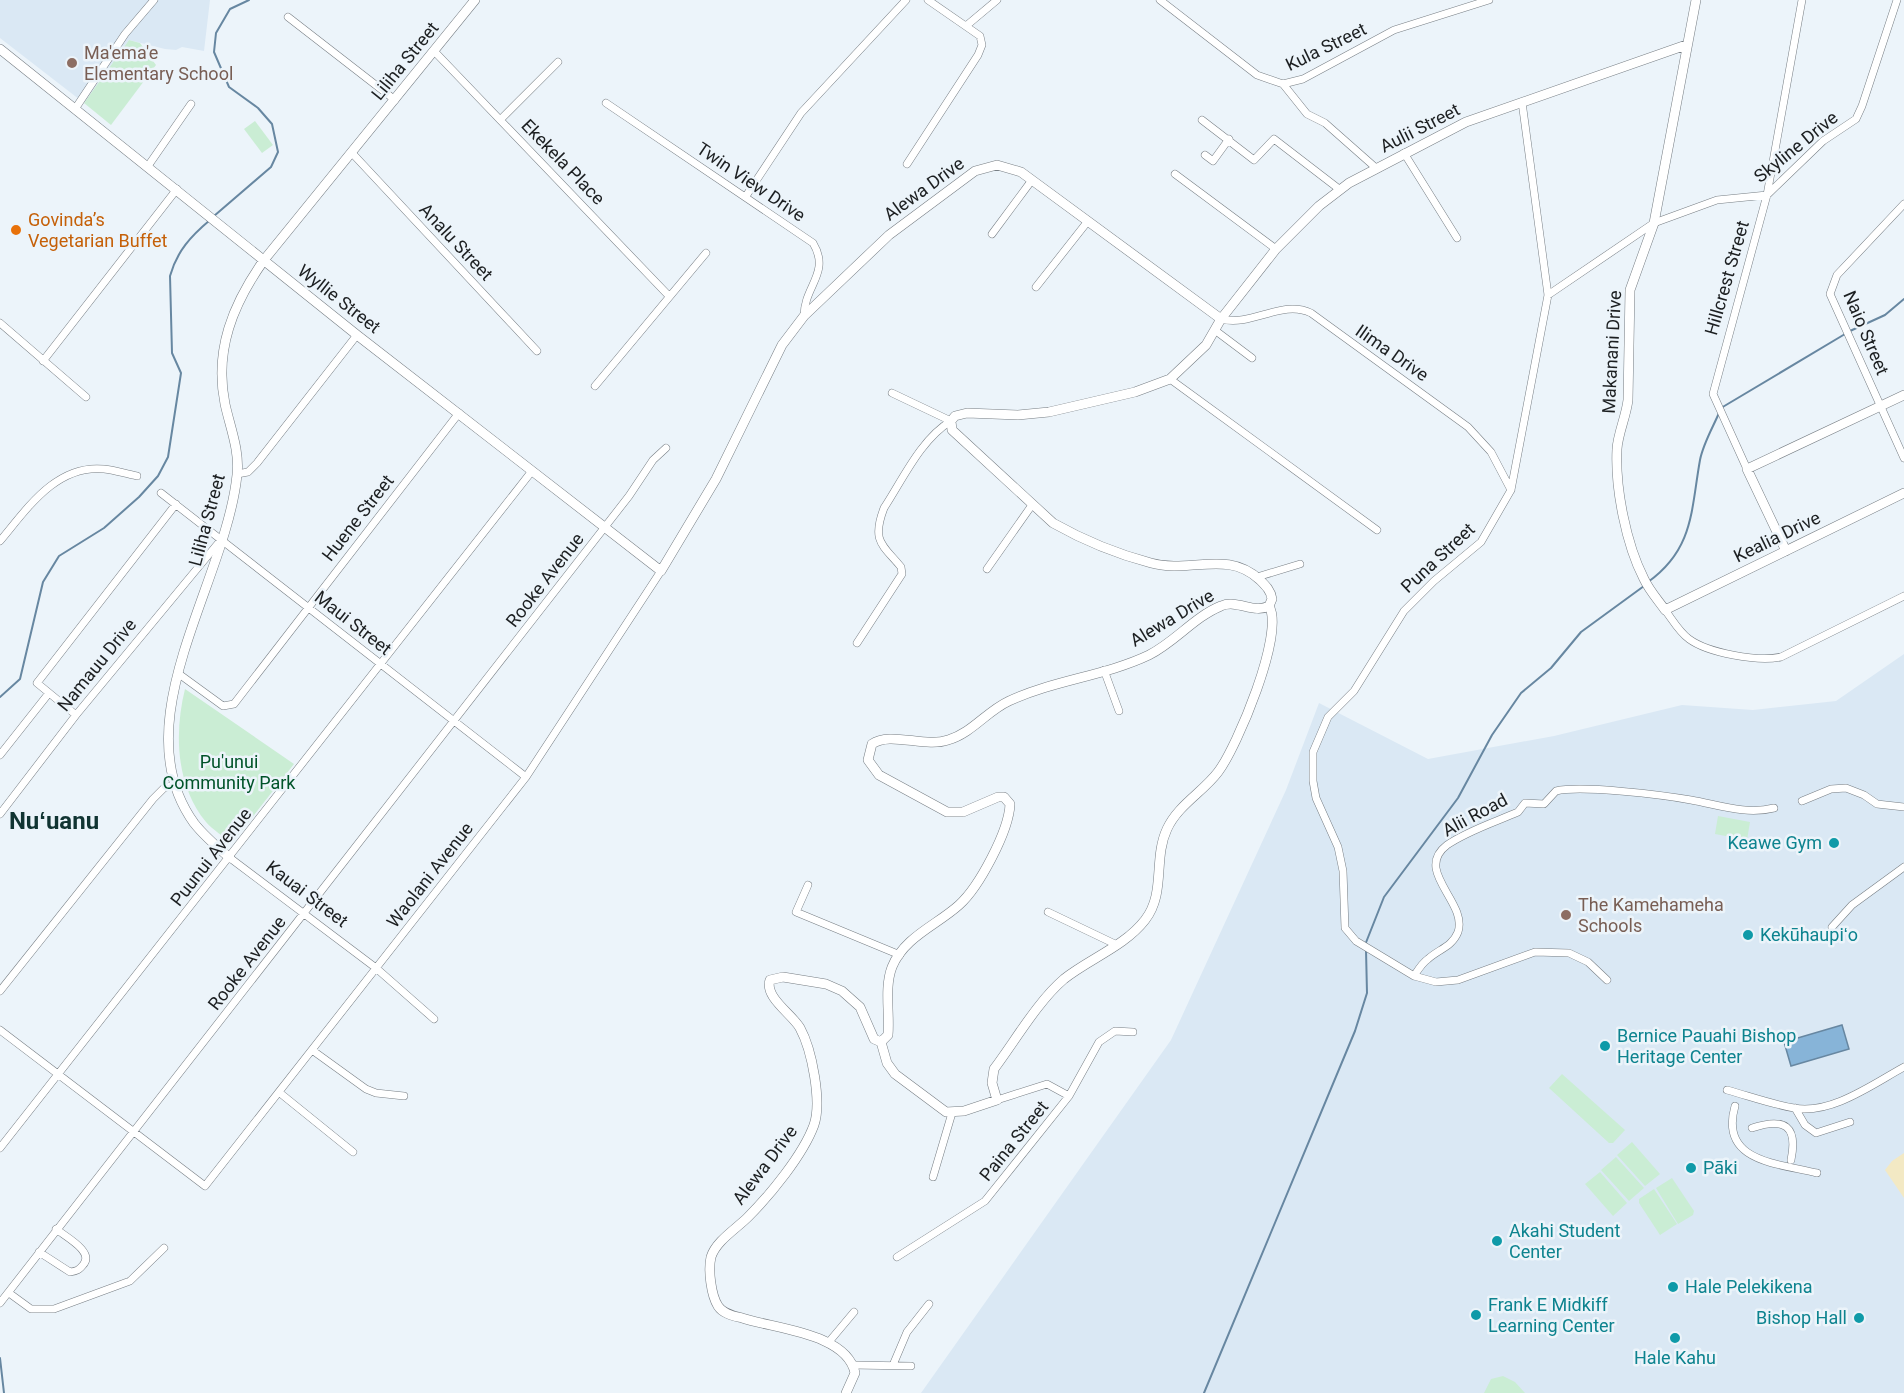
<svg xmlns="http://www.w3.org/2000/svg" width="1904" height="1393" viewBox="0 0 1904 1393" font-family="Roboto,sans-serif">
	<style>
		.built { fill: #dae8f4 }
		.green { fill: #caedd4 }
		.sand { fill: #f3e9c4 }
		.water { fill: #87b4d8; stroke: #6787a1; stroke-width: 1.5 }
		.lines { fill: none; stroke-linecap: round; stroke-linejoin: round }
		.stream { stroke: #6787a1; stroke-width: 2 }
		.street-casing { stroke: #777e84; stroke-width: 8 }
		.secondary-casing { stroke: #777e84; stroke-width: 10 }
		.street { stroke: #fff; stroke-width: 7 }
		.secondary { stroke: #fff; stroke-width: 9 }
		.education-dot { fill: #8d6e63; stroke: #ecf4fa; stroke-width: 2 }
		.food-dot { fill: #e8710a; stroke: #ecf4fa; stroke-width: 2 }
		.culture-dot { fill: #0f9aa8; stroke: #ecf4fa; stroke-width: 2 }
		.labels { text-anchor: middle; stroke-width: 5; stroke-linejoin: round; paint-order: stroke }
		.street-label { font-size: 18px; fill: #1c1f21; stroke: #ecf4fa }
		.education-label { font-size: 18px; fill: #785e54; stroke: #ecf4fa; text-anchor: start }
		.food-label { font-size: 18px; fill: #c56008; stroke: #ecf4fa; text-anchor: start }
		.park-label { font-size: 18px; fill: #005329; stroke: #ecf4fa }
		.culture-label { font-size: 18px; fill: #0d838f; stroke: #ecf4fa; text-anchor: start }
		.district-label { font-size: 24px; font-weight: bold; fill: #113432; stroke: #ecf4fa }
	</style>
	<rect width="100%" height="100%" fill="#ecf4fa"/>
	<path class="built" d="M0,0H210L204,51L182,47L176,50L165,49L129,40L84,103L0,38Z
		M1904,654V1393H921L1171,1040L1286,790L1319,703L1428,759L1554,736L1682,705L1753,710L1836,701Z"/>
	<path class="green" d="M129,40L140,43L156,65L111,125L84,103Z
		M255,121L273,145L262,153L244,129Z
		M185,689L294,764L232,843C223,836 213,830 206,822C176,786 174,733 185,689Z
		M1718,816L1750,822L1747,840L1715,834Z
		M1562,1074L1625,1130L1613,1143H1609L1549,1088Z
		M1632,1142L1660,1174L1645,1186L1617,1155Z
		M1616,1157L1644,1188L1629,1201L1601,1170Z
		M1600,1172L1627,1203L1613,1216L1585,1184Z
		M1672,1178L1694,1211L1693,1215L1678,1224L1656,1188Z
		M1654,1189L1677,1224L1660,1235L1639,1203V1199Z
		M1503,1376L1515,1382L1525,1393H1484L1491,1379Z"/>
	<path class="sand" d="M1904,1153V1198L1885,1170L1892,1161Z"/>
	<path class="water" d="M1842,1025L1849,1049L1791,1066L1784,1042Z"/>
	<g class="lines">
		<path class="stream" d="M214,216L271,167L278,152L272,124L258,108L229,87L214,52L216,33L230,9L249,0
			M1850,331L1885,315L1904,299
			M1721,408L1845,334
			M1648,582C1694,549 1691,510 1700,460C1703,444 1713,427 1719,413
			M0,697L20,679L43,582L59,556L104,528L139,497L158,476L168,457L181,373L172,353L170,276C177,251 191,236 210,220
			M1365,945L1384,897L1458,798L1492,735L1521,693L1551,668L1581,632L1644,586
			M0,1358L4,1393
			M1204,1393L1355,1031L1367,993L1366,950"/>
		<defs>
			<path id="street" d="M1160,0L1257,75L1283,84L1303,79L1394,30L1489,0
				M288,17L395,100
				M966,26L997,0
				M434,51L669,296
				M1283,84L1307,114L1325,123L1376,168
				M1522,102L1548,295L1511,490L1481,542L1434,581L1404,611L1354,691L1328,717L1313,752V781L1316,798L1338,847L1343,871L1345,928L1356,941L1414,976L1436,982L1458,980L1535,952L1569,953L1588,962L1607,980
				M606,103L813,243C831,273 804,286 804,316
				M75,109L125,34L154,0
				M501,119L558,62
				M1202,120L1254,160L1274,139L1339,189
				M352,153L537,351
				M1404,153L1457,238
				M1205,155L1213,161L1229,139
				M907,164L978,55L982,45L980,36L928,0
				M148,166L191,104
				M1175,174L1276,249
				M746,196L801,113L906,0
				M1904,204L1837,275L1830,294L1904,458
				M992,234L1032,180
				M1036,287L1088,221
				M1548,295L1654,223L1717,200L1767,195L1823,141L1856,119L1862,106L1897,0
				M1221,319C1252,327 1282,299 1311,313L1468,427L1491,452L1511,490
				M0,323L86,397
				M1216,331L1252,358
				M43,361L177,189
				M1170,379L1377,530
				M595,386L706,253
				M892,393L951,421
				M1747,469L1713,394L1767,195L1802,0
				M237,474L248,472L257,463L357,335
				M161,493L526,777
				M0,541C27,509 56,464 104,469C115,470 126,474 137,476
				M987,569L1032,505
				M1257,577L1300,564
				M1665,610C1672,619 1679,632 1689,639C1708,653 1758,662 1781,657L1904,596
				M857,643L902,574L901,567C883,545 871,542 884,508C903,479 921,439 951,421
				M1104,670L1119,711
				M179,674L223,706L234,704L459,413
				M76,715L37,683L176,504
				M0,755L49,693
				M1802,801L1831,789L1846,788L1864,795L1877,804L1904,807
				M0,814L76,715L220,541
				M230,858L376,968L434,1019
				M808,885L796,912L900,955
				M1048,912L1115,944
				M1832,927L1852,905L1904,867
				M1414,976C1418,970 1422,963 1428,959C1439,949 1452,947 1458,932C1468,902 1413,871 1447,845C1467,831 1495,822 1518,812L1525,803L1544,804L1556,791C1582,785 1663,795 1691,800C1719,805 1746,815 1774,808
				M0,991L153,799L164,788L175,785
				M0,1030L205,1186L526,777L661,571
				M312,1050L366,1089L376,1093L404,1096
				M1727,1090C1749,1096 1771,1104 1794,1108C1831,1115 1873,1084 1904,1067
				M280,1093L353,1152
				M997,1100L1047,1084L1069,1096
				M1735,1106C1719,1162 1777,1163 1817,1173
				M1795,1108L1805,1125L1816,1133L1850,1122
				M1752,1128C1785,1117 1798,1126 1791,1160
				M0,1148L532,471
				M933,1177L952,1113
				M39,1252L70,1272C77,1271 79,1270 83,1265C95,1252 66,1237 56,1229
				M897,1257L985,1201L1069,1096L1099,1042L1115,1031L1133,1032
				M9,1293L31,1309H54L130,1281L164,1248
				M0,1303L629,496L653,460L666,448
				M828,1343L854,1312
				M853,1365L911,1366
				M893,1365L907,1332L929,1304"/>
			<path id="secondary" d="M1696,0L1654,223L1630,290L1628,400C1626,417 1618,433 1617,449C1615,488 1626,544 1644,579C1649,590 1658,600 1665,610L1904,493
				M0,49L357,335L661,571L716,479L782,345L804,316L889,235L975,171L997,165L1021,172L1221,319
				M1786,551L1747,469L1904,395
				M1269,606L1272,599C1271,591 1266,586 1260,580C1227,549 1190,574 1151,563C1117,554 1083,540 1053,523L952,430L951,421L955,416L967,413L1018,415L1049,412L1135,392L1170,379L1206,345L1221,319L1276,249L1319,206L1349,183L1466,122L1686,45
				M230,858C217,847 204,836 194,823C121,722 226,583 237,475C240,451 230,427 225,404C214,350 233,304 264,260L475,0
				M881,1042L888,1035C890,1014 884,988 892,967C904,937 937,925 959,905C979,887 1009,831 1010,804L1004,797H998L963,812H947L879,775L868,760L872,744C890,731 925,748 948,740C972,733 987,711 1009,701C1054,680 1105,676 1149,655C1175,642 1194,617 1221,606C1237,599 1254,614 1269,606
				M881,1042L887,1063L895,1074L946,1112L964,1111L997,1100L992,1083L994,1069C1015,1041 1038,1001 1064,979C1089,959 1125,946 1145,920C1166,893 1153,859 1167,829C1178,805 1203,792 1218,772C1237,747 1285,633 1269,606
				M846,1393L855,1373C847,1333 775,1329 742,1318C734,1316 723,1314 718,1306C711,1295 708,1270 711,1257C716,1241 736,1229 748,1217C770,1195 803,1155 814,1125C822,1102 812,1050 800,1028C792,1014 764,997 770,980L783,977L826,984L842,991L860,1007L874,1039L881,1042"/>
		</defs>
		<use href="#street" class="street-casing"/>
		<use href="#secondary" class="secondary-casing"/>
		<use href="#street" class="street"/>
		<use href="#secondary" class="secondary"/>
	</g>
	<g class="education-dot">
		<circle cx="72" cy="63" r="6"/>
		<circle cx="1566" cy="915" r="6"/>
	</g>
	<circle class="food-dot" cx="16" cy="230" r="6"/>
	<g class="culture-dot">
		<circle cx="1834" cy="843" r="6"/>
		<circle cx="1748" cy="935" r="6"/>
		<circle cx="1605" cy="1046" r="6"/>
		<circle cx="1691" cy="1168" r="6"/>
		<circle cx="1497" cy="1241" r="6"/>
		<circle cx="1673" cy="1287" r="6"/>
		<circle cx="1476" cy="1315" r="6"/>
		<circle cx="1859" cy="1318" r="6"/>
		<circle cx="1675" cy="1338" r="6"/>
	</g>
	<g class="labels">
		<g class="street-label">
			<text transform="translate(1326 47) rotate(-26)" y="6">Kula Street</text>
			<text transform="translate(405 61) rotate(-51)" y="6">Liliha Street</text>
			<text transform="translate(1420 128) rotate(-27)" y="6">Aulii Street</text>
			<text transform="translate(1796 147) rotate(-39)" y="6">Skyline Drive</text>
			<text transform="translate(563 162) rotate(46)" y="6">Ekekela Place</text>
			<text transform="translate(751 182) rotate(34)" y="6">Twin View Drive</text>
			<text transform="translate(924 189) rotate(-36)" y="6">Alewa Drive</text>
			<text transform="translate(456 242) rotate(47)" y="6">Analu Street</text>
			<text transform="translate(1727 278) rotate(-74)" y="6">Hillcrest Street</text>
			<text transform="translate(339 299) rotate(38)" y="6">Wyllie Street</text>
			<text transform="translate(1866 333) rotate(67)" y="6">Naio Street</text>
			<text transform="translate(1612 352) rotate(-87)" y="6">Makanani Drive</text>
			<text transform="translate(1392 353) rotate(35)" y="6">Ilima Drive</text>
			<text transform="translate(358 518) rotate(-52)" y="6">Huene Street</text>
			<text transform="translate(207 520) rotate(-75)" y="6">Liliha Street</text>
			<text transform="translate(1777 537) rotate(-26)" y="6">Kealia Drive</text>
			<text transform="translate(1438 558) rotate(-43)" y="6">Puna Street</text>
			<text transform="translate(545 580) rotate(-52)" y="6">Rooke Avenue</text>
			<text transform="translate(1172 618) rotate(-31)" y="6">Alewa Drive</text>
			<text transform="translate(353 623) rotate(38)" y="6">Maui Street</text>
			<text transform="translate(97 665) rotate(-51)" y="6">Namauu Drive</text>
			<text transform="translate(1475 815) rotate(-28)" y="6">Alii Road</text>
			<text transform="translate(211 857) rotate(-52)" y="6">Puunui Avenue</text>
			<text transform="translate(430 875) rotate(-52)" y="6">Waolani Avenue</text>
			<text transform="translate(307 894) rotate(37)" y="6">Kauai Street</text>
			<text transform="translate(247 963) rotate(-52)" y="6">Rooke Avenue</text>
			<text transform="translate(1014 1141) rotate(-51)" y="6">Paina Street</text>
			<text transform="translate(765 1165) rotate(-53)" y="6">Alewa Drive</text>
		</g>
		<g class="education-label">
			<text x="84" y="59">Ma'ema'e<tspan x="84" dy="21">Elementary School</tspan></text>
			<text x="1578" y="911">The Kamehameha<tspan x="1578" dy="21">Schools</tspan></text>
		</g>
		<g class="food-label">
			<text x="28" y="226">Govinda’s<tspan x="28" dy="21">Vegetarian Buffet</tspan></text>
		</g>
		<g class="park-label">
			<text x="229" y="768">Pu'unui<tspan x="229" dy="21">Community Park</tspan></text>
		</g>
		<g class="culture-label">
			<text x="1822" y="849" text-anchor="end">Keawe Gym</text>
			<text x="1760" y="941">Kekūhaupiʻo</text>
			<text x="1617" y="1042">Bernice Pauahi Bishop<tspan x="1617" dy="21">Heritage Center</tspan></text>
			<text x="1703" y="1174">Pāki</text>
			<text x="1509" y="1237">Akahi Student<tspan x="1509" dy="21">Center</tspan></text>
			<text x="1685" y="1293">Hale Pelekikena</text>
			<text x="1488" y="1311">Frank E Midkiff<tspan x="1488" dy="21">Learning Center</tspan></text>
			<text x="1847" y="1324" text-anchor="end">Bishop Hall</text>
			<text x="1675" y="1364" text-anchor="middle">Hale Kahu</text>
		</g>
		<g class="district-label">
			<text x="54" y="829">Nuʻuanu</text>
		</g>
	</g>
</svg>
